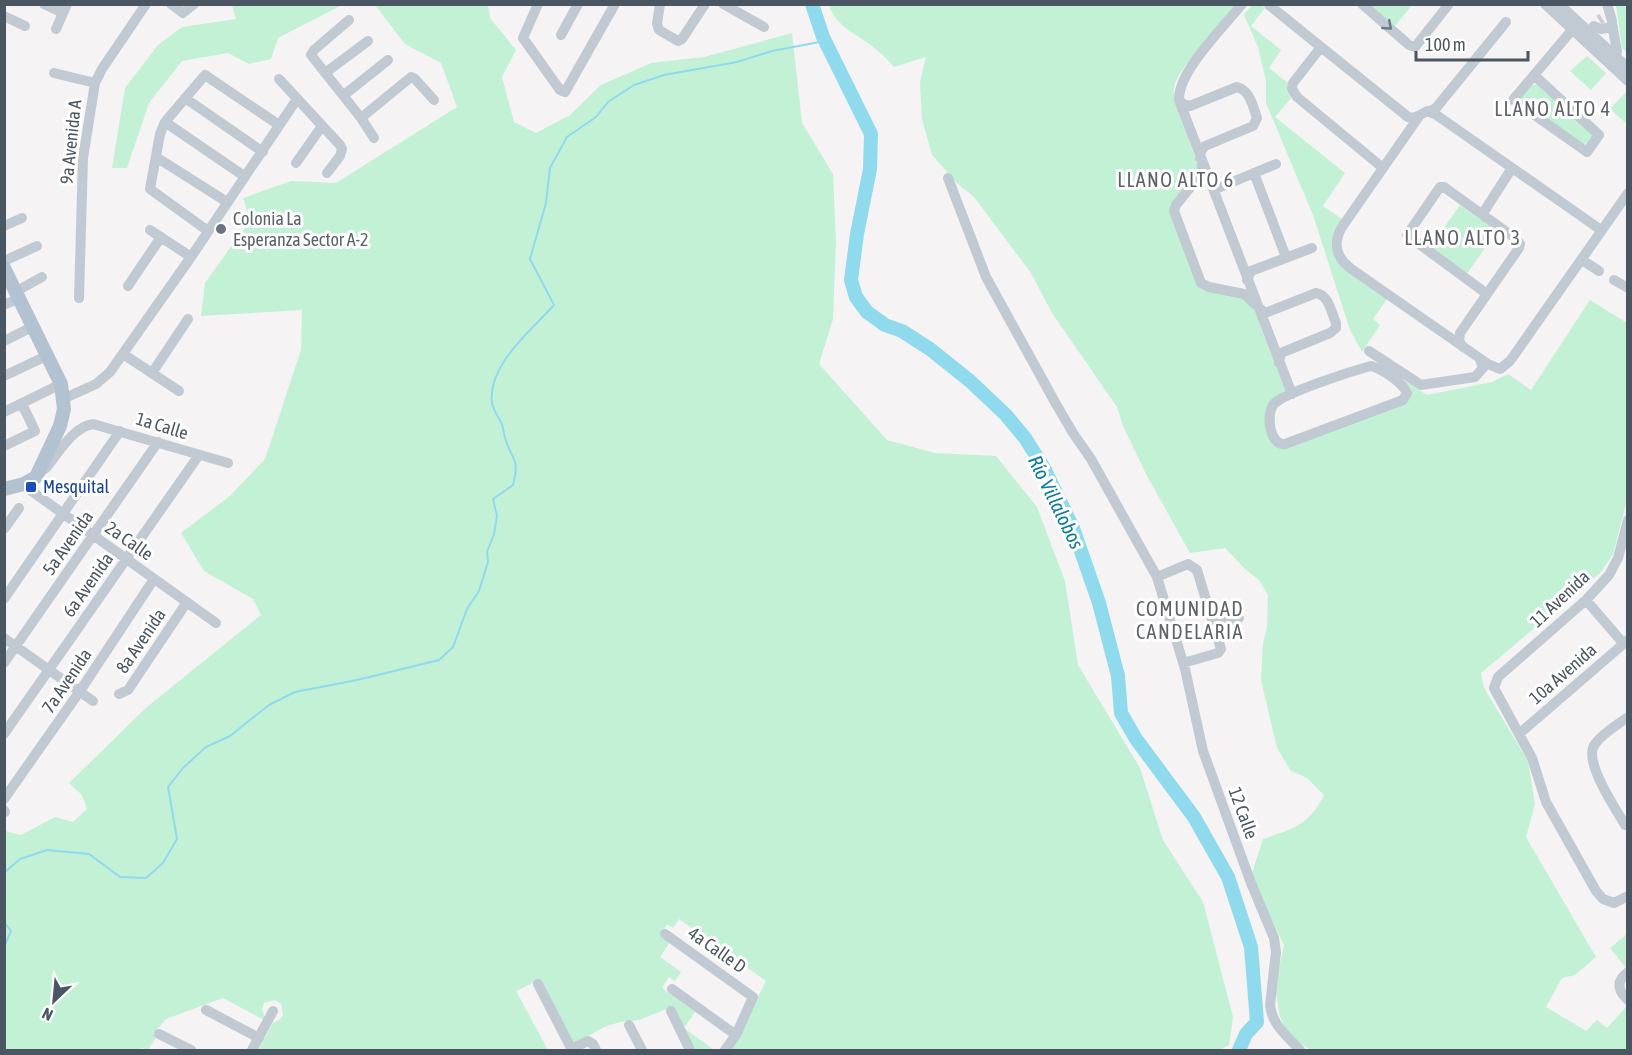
<svg xmlns="http://www.w3.org/2000/svg" width="1632" height="1055" viewBox="0 0 1632 1055" font-family="'Asap Condensed',sans-serif">
	<style>
		.green { fill: #c3f1d5 }
		.lines { fill: none; stroke-linecap: round; stroke-linejoin: round }
		.stream { stroke: #90daee; stroke-width: 2 }
		.river { stroke: #90daee; stroke-width: 14 }
		.minor-tunnel { stroke: #caccce; stroke-width: 10; stroke-dasharray: 10 5; stroke-linecap: butt }
		.minor { stroke: #c1cad2; stroke-width: 10 }
		.major { stroke: #b3c2d1; stroke-width: 14 }
		.oneway { stroke: #6e7983 }
		.worship-dot { fill: #6b7280; stroke: #fff; stroke-width: 2 }
		.transit-dot { fill: #1a4fb4; stroke: #fff; stroke-width: 2 }
		.labels { text-anchor: middle; stroke-width: 6; stroke-linejoin: round; paint-order: stroke }
		.street-label { font-size: 18px; fill: #4a5661; stroke: #fff }
		.worship-label { font-size: 18px; fill: #5b616d; stroke: #fff; text-anchor: start }
		.transit-label { font-size: 18px; fill: #164399; stroke: #fff; text-anchor: start }
		.neighbourhood-label { font-size: 20px; letter-spacing: 1.5px; fill: #5f6368; stroke: #fff }
		.water-label { font-size: 20px; font-style: italic; fill: #0c7c9b; stroke: #fff }
	</style>
	<rect width="100%" height="100%" fill="#f5f3f3"/>
	<path class="green" d="M232,5H342L278,38L271,59L249,64L228,53L182,61L149,103L127,168H112L125,88L158,45L182,27L236,19Z
		M375,5H488L490,18L516,50L502,77L514,122L536,133L570,115L601,85L651,63L704,57L792,33L802,123L833,174L836,242L833,319L819,364L887,440L935,453L996,456L1037,507L1065,581L1078,665L1140,768L1163,840L1203,902L1233,1017L1229,1045L1220,1050H731L766,981L679,919L673,928L667,924L661,935L670,942L660,957L681,972L675,981L669,977L662,988L695,1012L684,1028L714,1050H693L672,1007L639,1020L620,1022L604,1027L574,1044L539,980L516,991L548,1050H258L273,1023L279,1020L283,1015L281,1004L275,1000L264,1003L262,1009L265,1018L264,1020L223,998L166,1019L153,1034L157,1036L148,1050L142,1048L140,1050H5V831L21,835L55,817L73,822L87,809L82,795L69,783L147,707L261,615L253,599L204,571L181,533L231,495L265,459L301,350L302,310L201,316L205,283L250,220L243,198L291,181L336,183L457,107L441,63L405,44Z
		M829,5H1237C1222,22 1182,64 1175,84C1173,90 1174,96 1175,102L1198,165L1196,175L1174,203L1200,288L1206,291L1240,295L1252,304L1286,392L1275,399V444L1404,402L1402,379L1427,395L1492,382L1508,374L1531,390L1590,300L1627,323V500L1613,554L1601,572L1481,673L1484,688L1528,761L1535,804L1526,837L1596,957L1575,975L1562,978L1546,1007L1586,1031L1597,1020L1607,1028L1626,1007L1628,1009L1627,1050H1311L1297,1041L1285,1029L1279,1013L1275,985L1284,945L1267,911L1252,873L1263,839C1292,829 1309,826 1324,795L1307,778L1291,771L1277,748L1261,680L1263,644L1267,627L1268,595L1259,580L1246,570L1225,548L1190,553L1146,474L1123,426L1117,407L1052,313L1031,273L974,197L958,184L932,155L922,119L920,82L926,57L894,67C889,61 883,55 877,50C860,35 836,28 829,5Z
		M1252,5H1261L1265,8L1251,26L1281,50L1269,68L1289,84L1287,91L1291,98L1275,117L1345,173L1323,206L1342,219L1333,248L1387,299L1373,319L1380,325L1362,352L1350,330L1313,215L1266,103V81L1258,47L1244,15Z
		M1369,5H1412L1395,26Z
		M1616,5H1627V53L1622,48Z
		M1587,56L1606,73L1591,90L1570,71Z
		M1537,84L1593,135L1588,143L1584,144L1523,102L1521,97L1532,85Z
		M1626,92L1628,93L1627,124L1610,109Z
		M1460,205L1497,231L1466,275L1429,249Z
		M1627,934V967L1626,968L1610,948Z"/>
	<g class="lines">
		<path class="stream" d="M4,873L20,859L47,850L89,854L120,877L146,878L163,863L177,839L168,787L183,768L206,747L230,736L269,705L295,692L357,680L439,660L453,647L467,609L479,591L488,562L487,552L494,534L497,516L493,499L513,485C520,457 512,461 505,438C504,433 503,429 502,424C499,418 493,410 492,403C487,365 532,330 554,305L530,259L546,203L550,168L567,137L596,117L608,102L634,85L664,75L737,62L772,51L825,41
			M4,922L11,931L4,947"/>
		<path class="river" d="M812,4L823,37L871,134L870,169L857,234L851,280L856,297L867,312L885,325L902,331L930,349L970,381L1006,415L1025,438L1044,468L1073,528L1099,603L1118,676L1121,713L1136,739L1194,817L1228,877L1251,947L1257,1022L1246,1034L1239,1050"/>
		<path class="minor-tunnel" d="M1599,20L1602,18"/>
		<path class="minor" d="M44,4L63,13
			M171,4L183,13L194,4
			M538,4L523,38L560,90L565,92L615,4
			M660,4L657,24L659,30L678,41L682,39L705,4
			M723,4L764,27
			M1242,4C1224,27 1178,71 1179,100L1292,394
			M1362,4L1409,45L1415,47L1449,4
			M1545,4L1628,81
			M1559,4L1628,68
			M1607,4L1612,21
			M1269,5L1321,47
			M4,16L25,26
			M349,20L314,50L311,55L361,118L374,138
			M1612,24L1617,51L1616,57
			M1594,26L1601,29L1613,27
			M56,29L67,4
			M561,35L578,4
			M54,73L95,83
			M325,73L368,41
			M1534,75L1599,135L1587,152L1513,100L1572,30
			M279,79L340,145L342,149L340,156L327,173
			M344,95L388,60
			M185,98L263,152
			M1179,100L1183,104L1190,106L1237,87C1250,90 1253,107 1257,118L1253,126L1205,146L1201,151L1200,158
			M1430,111L1436,108L1506,22
			M361,118L411,77L415,79L434,100
			M165,122L244,176
			M156,157L227,202
			M296,163L322,126
			M1202,164L1201,174L1176,205L1174,211L1201,283L1209,287L1244,294L1265,313L1316,293C1329,295 1331,312 1336,323V328L1330,333L1281,353L1279,363
			M1383,168L1297,97L1292,89L1293,83L1321,47L1408,117L1413,118L1420,115
			M1254,173L1286,257
			M948,178L986,277L1056,404L1073,433L1091,459L1157,577L1185,669L1203,751L1251,883L1274,938L1276,952L1270,1005C1272,1025 1287,1036 1300,1050
			M1210,184L1213,187L1218,188L1276,164
			M1485,217L1483,214L1485,210L1512,168
			M4,226L22,218
			M150,230L191,257
			M1601,230L1435,114L1427,111L1420,115L1342,227C1333,242 1336,257 1350,268L1488,364L1500,369L1510,361L1628,193
			M208,231L150,189L160,134L165,122L205,75L279,125
			M1582,260L1599,271
			M4,261L37,246
			M1247,280L1251,271L1312,248
			M1614,280L1628,288
			M128,286L161,237
			M15,292L42,277
			M79,298L83,158L95,83L102,69L146,4
			M4,305L13,301
			M4,341L26,330
			M1463,347L1459,341L1460,333L1519,248L1520,244L1515,238L1444,187H1440L1407,235L1487,294
			M1369,351L1421,385L1475,377L1483,368L1480,359
			M123,354L179,391
			M1371,366C1382,369 1402,382 1407,393L1403,400L1285,444C1269,446 1265,411 1275,403C1287,392 1352,371 1371,366Z
			M152,373L188,319
			M4,376L40,359
			M63,399L96,384L110,372L191,257L297,99
			M4,412L61,384
			M4,446L35,431L22,404
			M40,469L43,470L47,467C59,452 73,427 93,424L228,463
			M24,484L30,490L216,623
			M1628,520L1618,558L1609,575L1586,600L1498,677L1494,688L1532,758L1546,802L1596,891L1603,899L1614,903L1628,896
			M4,529L19,508
			M1157,577L1188,564L1197,570L1221,649L1218,653L1183,663
			M4,599L120,431
			M1586,600L1623,643
			M1214,625L1239,618
			M4,638L93,701
			M4,663L158,442
			M119,694L128,690L187,602
			M1628,717C1617,725 1603,733 1595,744C1582,760 1616,809 1625,825L1628,823
			M1520,733L1628,640
			M4,734L199,455
			M4,799L80,691L154,579
			M4,810L5,812
			M665,934L753,997L736,1035L725,1050
			M1628,972C1616,981 1617,990 1628,1000
			M538,984L572,1050
			M672,989L736,1035
			M206,1010L259,1038
			M671,1011L690,1050
			M629,1025L642,1050
			M159,1034L191,1050
			M571,1049L588,1041L593,1044L596,1050
			M252,1050L273,1011"/>
		<path class="major" d="M4,268L61,384L64,409L60,426L36,477L24,484L4,489"/>
	</g>
	<defs><path id="oneway-chevron" d="M-2-3.5L2.5 0L-2 3.5" fill="none" stroke-width="1.6" stroke-linecap="round" stroke-linejoin="round" transform="scale(1.5)"/></defs>
	<use class="oneway" href="#oneway-chevron" transform="translate(1388 26) rotate(41)"/>
	<circle class="worship-dot" cx="221" cy="229" r="6"/>
	<rect class="transit-dot" x="25" y="481" width="12" height="12" rx="3"/>
	<g class="labels">
		<g class="street-label">
			<text transform="translate(71 142) rotate(-84)" y="6">9a Avenida A</text>
			<text transform="translate(162 426) rotate(17)" y="6">1a Calle</text>
			<text transform="translate(129 541) rotate(35)" y="6">2a Calle</text>
			<text transform="translate(68 543) rotate(-55)" y="6">5a Avenida</text>
			<text transform="translate(88 585) rotate(-55)" y="6">6a Avenida</text>
			<text transform="translate(1560 599) rotate(-43)" y="6">11 Avenida</text>
			<text transform="translate(141 641) rotate(-56)" y="6">8a Avenida</text>
			<text transform="translate(1563 674) rotate(-41)" y="6">10a Avenida</text>
			<text transform="translate(67 681) rotate(-56)" y="6">7a Avenida</text>
			<text transform="translate(1243 813) rotate(70)" y="6">12 Calle</text>
			<text transform="translate(717 950) rotate(35)" y="6">4a Calle D</text>
		</g>
		<g class="worship-label">
			<text x="233" y="225">Colonia La<tspan x="233" dy="21">Esperanza Sector A-2</tspan></text>
		</g>
		<g class="transit-label">
			<text x="43" y="493">Mesquital</text>
		</g>
		<g class="neighbourhood-label">
			<text x="1553" y="116">LLANO ALTO 4</text>
			<text x="1176" y="187">LLANO ALTO 6</text>
			<text x="1463" y="245">LLANO ALTO 3</text>
			<text x="1190" y="616">COMUNIDAD<tspan x="1190" dy="23">CANDELARIA</tspan></text>
		</g>
		<g class="water-label">
			<text transform="translate(1056 502) rotate(64)" y="7">Río Villalobos</text>
		</g>
	</g>
	<rect width="1632" height="1055" fill="none" stroke="#4a5661" stroke-width="12"/>
	<g transform="translate(54 1001) rotate(206)" stroke="#ffffff" stroke-width="4.5" paint-order="stroke">
	<path d="M0-4.5L10 22L0 15L-10 22Z" fill="#4a5661"/>
	<text y="-9" font-size="16" font-weight="bold" text-anchor="middle" fill="#4a5661">N</text>
	</g>
	<path d="M1416 51v9h112v-9" fill="none" stroke="#4a5661" stroke-width="3"/>
	<text x="1425" y="51" font-size="18" fill="#4a5661" stroke="#ffffff" stroke-width="4.5" paint-order="stroke">100 m</text>
</svg>
